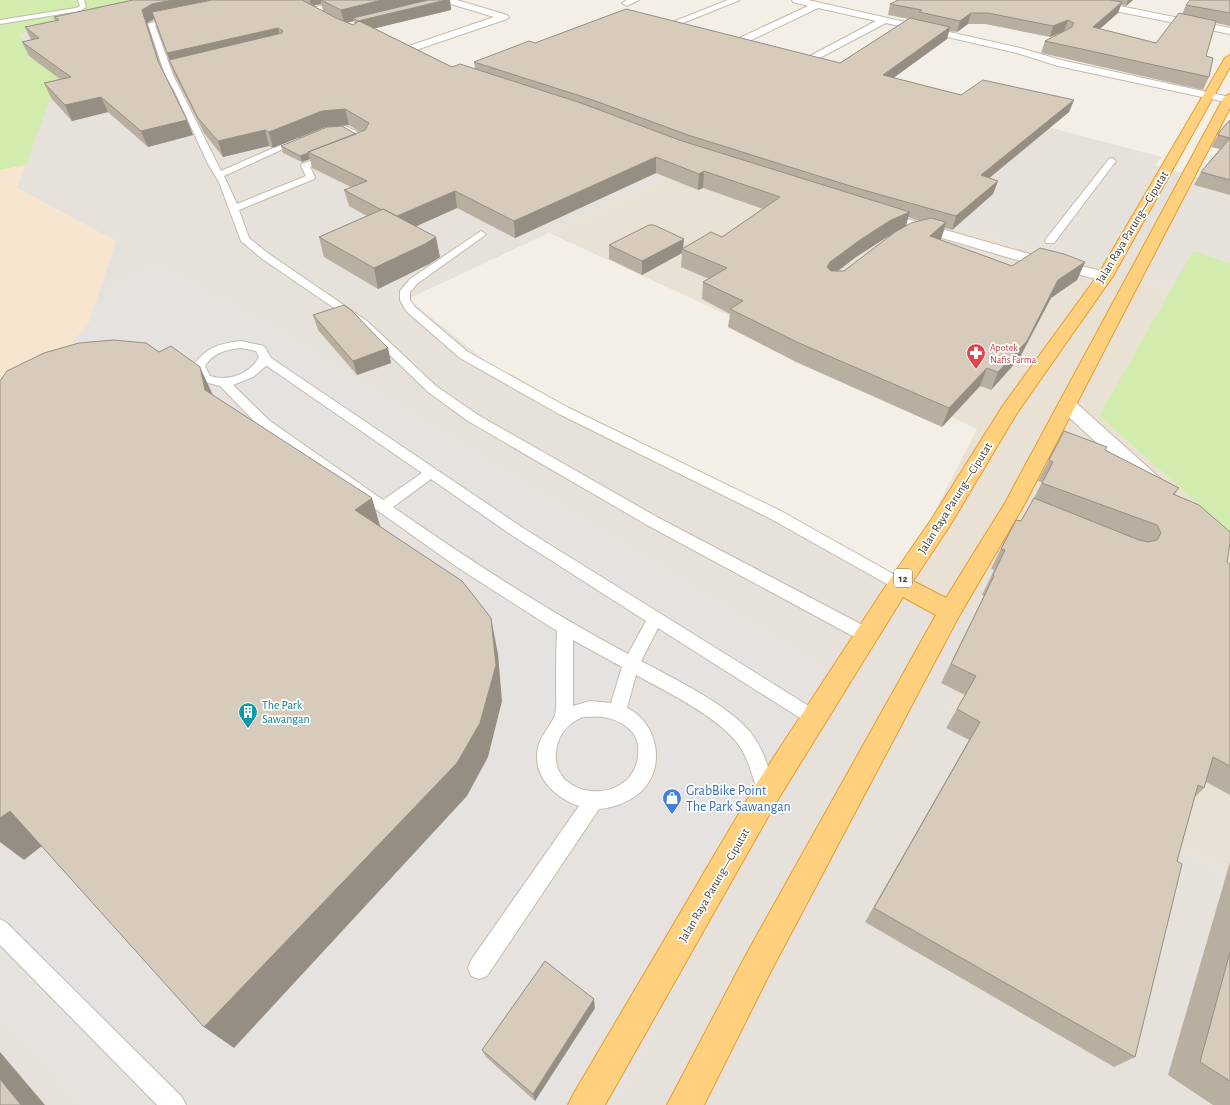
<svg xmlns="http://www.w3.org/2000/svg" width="1230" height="1105" viewBox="0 0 1230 1105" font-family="'Alegreya Sans',sans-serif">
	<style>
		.residential { fill: #e9e1d4 }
		.commercial { fill: #f8e5d0 }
		.industrial { fill: #e6e1db }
		.green { fill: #d1ecac }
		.parking { fill: #e5e2df }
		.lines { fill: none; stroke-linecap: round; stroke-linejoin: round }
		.service-casing { stroke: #c3baab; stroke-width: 2 }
		.minor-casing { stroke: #c3baab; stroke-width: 2 }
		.trunk-casing { stroke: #e89c2c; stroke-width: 2 }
		.service { fill: #fff; fill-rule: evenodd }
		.minor { fill: #fff; fill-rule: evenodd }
		.trunk { fill: #ffd17e; fill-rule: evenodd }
		.wall { fill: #b9afa1; fill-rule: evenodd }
		.shaded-wall { fill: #968e83 }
		.building { fill: #d7cbbb; stroke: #968e83 }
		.labels { text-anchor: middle; stroke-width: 3.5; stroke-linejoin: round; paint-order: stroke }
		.far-health-label { font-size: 10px; fill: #be3a42; stroke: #fff; text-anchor: start }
		.shield { fill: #fff; stroke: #7f7972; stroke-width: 1 }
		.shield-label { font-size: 11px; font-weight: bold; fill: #484035 }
		.street-label { font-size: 12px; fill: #484035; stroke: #fff }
		.culture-label { font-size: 12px; fill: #0d838f; stroke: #fff; text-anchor: start }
		.near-shop-label { font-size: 14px; fill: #366cbe; stroke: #fff; text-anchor: start }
	</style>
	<rect width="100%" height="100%" fill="#f4efe6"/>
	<path class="residential" d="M719,153L970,233L1172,290L1099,416L1230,532V876L949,711L994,619L901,578L977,429L549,233Z"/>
	<path class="commercial" d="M26,165L18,189L117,241L88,325L45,370L0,383V170Z"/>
	<path class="industrial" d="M132,0H260L440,84L629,17L1162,157L1155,165L1230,187V263L1193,251L1172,290L970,233L719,153L408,299L514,384L901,578L994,619L949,711L1230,876V1105H0V383L45,370L88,325L116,241L17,188L58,76L17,34L140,10Z"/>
	<path class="green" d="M0,0H132L140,10L18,34L58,76L26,165L0,170Z
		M1193,251L1230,263V532L1099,416Z"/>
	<path class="parking" d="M165,268L217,302H227L837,677L613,1105H83L0,1010V833L45,370L88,325L94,310L118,286L142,272Z"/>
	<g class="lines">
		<defs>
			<path id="service" d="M78,0H84L86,7L80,11L0,24V20L76,8L80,6Z
				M175,15L178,17L177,18L155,25L173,75L221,171L296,138H302L303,140L224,176L237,204L306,176L301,166L302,164L329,154L333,157L310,167L315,177L314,179L239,210L249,238L269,254L367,321L436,386L478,415L657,517L872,630L874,635L872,640L866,642L860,640L647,525L468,421L428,392L359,325L261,258L241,241L219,182L208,164L174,90L165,75L148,24Z
				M345,126L370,138L371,140L363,147L359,144L362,141L344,131H331L327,129L331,127Z
				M1112,158L1116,161L1054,243H1046L1045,241L1046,239L1109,159Z
				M481,231L486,234L484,236L418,283L410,292V300L415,307L468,352L569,408L781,511L904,580L907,584L904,588L899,590L894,588L771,519L559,414L460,358L406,311L400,300V291L410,279Z
				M241,341L264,346L271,358L523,528L820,713L823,718L820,723L814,726L808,723L658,628L641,661C673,678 730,706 751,733C764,750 770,772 776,792L774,798L767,801L760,798C753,781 750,760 738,744C717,716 667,692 636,675L627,708C660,724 667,772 637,795C626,803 612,808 599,809L487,976L479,979L471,976L468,968L471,960L579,806C553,797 530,774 539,744C542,735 555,719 555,714C557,706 556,698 556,690C556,670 556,651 557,631L457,567L260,427L220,386L201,381L193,366C205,348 220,343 241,341ZM241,348L256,351L259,357C250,374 228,382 210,376L205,366C213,353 227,349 241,348ZM266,366H267L422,473L383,500L270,421L233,385L253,377ZM431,479L513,536L646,621L628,654C546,610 469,560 393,507ZM573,640L622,667L611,703L590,701L573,706ZM583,717C602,715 621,718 633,733C638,739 639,749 638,757C631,807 550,800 556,751C558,735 568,723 583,717Z
				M0,919L7,923L182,1097L186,1105H157L0,945Z"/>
			<path id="minor" d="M348,0H365L361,3L310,14L305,11L307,9Z
				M443,0H457L507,15L509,17L507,19L416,50L434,61L433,63H425L402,50L403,48L494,17L444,2Z
				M627,0H639L627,6L622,3Z
				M728,0H740L673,27H667L665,25Z
				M792,0H808L1020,48L1061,60L1230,97V103L1058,66L1017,53L886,23L810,63L806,62L805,60L806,58L876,21L818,8L741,45H733L732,43L733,41L808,6L793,2Z
				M1071,0H1089L1230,28V34L1075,3Z
				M879,211L1026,253L1110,273L1113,276L1110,279L1105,281L1017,260L874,218L872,215L874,212Z
				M1067,399L1074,401L1162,480L1165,485L1162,490L1155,492L1148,490L1060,409L1058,405L1060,401Z"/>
			<path id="trunk" d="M1230,55V67L1113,276L1017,413L949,527L913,581L946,598L1005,503L1224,97L1230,94V108L1024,505L958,618L769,975L704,1105H667L747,953L936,615L903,597L777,801L605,1105H568L574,1093L757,783L891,578L933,517L1002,407L1098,275L1225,58Z"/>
		</defs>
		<use href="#service" class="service-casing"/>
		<use href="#minor" class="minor-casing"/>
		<use href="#trunk" class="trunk-casing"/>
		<use href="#service" class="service"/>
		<use href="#minor" class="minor"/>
		<use href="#trunk" class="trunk"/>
	</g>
	<path class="wall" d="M133,0H450L451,10L374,28L452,67L475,69L474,62L535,43L840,63L909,19L888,15L890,4L898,0H1133L1126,6L1121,5L1118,13L1100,29L1156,43L1182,14L1186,5L1230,0V26L1216,23L1206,56L1209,77L1203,90L1041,53L1045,41L1064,31L1050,37L985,24H968L957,32L949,31L947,39L893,78L961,95L1074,100L1069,112L989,178L998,181L993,194L952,230L945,228L941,239L940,240L1012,266L1085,262L1077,280L1051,298L1019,359L991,390L980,386L942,427L796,362L728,327L730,314L702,299L703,282L709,279L681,267L682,253L642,275L609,259V245L683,249L722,237L763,209L703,188L698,190L656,173L515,238L457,208L416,226L440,257L429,264L378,289L324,257L319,237L367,216L349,206L344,190L351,187L312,168L310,159L302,162L283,153L281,146L356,134L360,132L349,125L325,127L273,148L269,146L223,157L204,133L174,74L154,19L147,23L160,64L193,135L148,147L108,112L72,121L51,98L44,83L60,79L29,56L22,42L31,40L25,27L55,21L54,17ZM321,4L323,11L313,6ZM354,21L355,24L353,25L347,23ZM908,217L920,221L906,226ZM892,235L844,271H838L856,257L887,237Z
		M1230,120V195L1194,185L1201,172L1220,149L1211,147L1220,131Z
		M313,315L388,348L391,363L357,375L318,330Z
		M1064,431L1105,450L1179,488L1175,494L1227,562L1230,564V795L1206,782L1204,788L1195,797L1177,861L1135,1057L1114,1067L865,922L969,740L946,728L965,695L941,683L984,596L982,595L994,570L991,569L1005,540L1016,520L1021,521L1034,498L1042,482L1038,481Z
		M1230,862V1105H1213L1168,1075Z
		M595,1008L535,1101L486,1057L482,1050Z"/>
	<path class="shaded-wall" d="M173,0H238L157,18L147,23L164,75L142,10L152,4Z
		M310,0H321V4L311,6Z
		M382,0H436L353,18L354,21L344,23L341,10Z
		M444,0H450L451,10L360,32L358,21Z
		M1128,0H1133L1126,6Z
		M1122,2L1118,13L1089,38L1093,27Z
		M971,13L968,24L957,32L960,21Z
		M1068,20L1064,31L1050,37L1053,26Z
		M950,27L947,39L881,87L883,75Z
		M278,28L282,42L170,61L167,53Z
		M101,97L108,112L72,121L65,105Z
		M1074,100L1069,112L976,189L981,175Z
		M345,109L349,125L325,127L273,148L269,132L322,111Z
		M187,120L193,135L148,147L141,131Z
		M265,130L269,146L223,157L218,141Z
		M308,153L310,159L302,162L300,156Z
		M656,157V173L515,238L514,221Z
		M704,171L703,188L698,190L699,174Z
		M998,181L993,194L952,230L956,216Z
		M455,191L457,208L399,234L396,217Z
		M910,212L905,229L887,237L856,257L826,280L827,267L830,262L860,240L891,220Z
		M946,222L941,239L925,253L930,236Z
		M436,237L440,257L429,264L378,289L374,268Z
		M684,239L683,250L682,249V253L642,275V261Z
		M1085,262L1077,280L1051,298L1019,359L991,390L998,372L1058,280Z
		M388,348L391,363L357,375L353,361Z
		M200,367L217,404L205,390Z
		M987,368L980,386L942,427L949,408Z
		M372,498L383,536L355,510Z
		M491,618L498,654L502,701L488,757L467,796L234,1048L204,1027Z
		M10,811L47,842L24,860L0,842V818Z
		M594,999L595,1008L535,1101L533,1094Z
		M0,1052L45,1105H21L0,1079Z"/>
	<path class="building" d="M133,0H173L152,4L142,10L158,61L187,120L141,131L101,97L65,105L44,83L71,77L22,42L39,38L25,27L59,20L54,17Z
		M212,0H302L336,18L353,25L359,21L452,67L460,64L581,103L679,140L910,212L891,220L860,240L830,262L827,267L831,271H844L895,232L911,223L931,218L946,222L930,236L1012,266L1040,248L1064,254L1085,262L1058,280L1027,341L998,372L987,368L949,408L799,343L730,309L743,301L703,282L727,268L682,249L711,232L722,237L780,197L704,171L699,174L656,157L514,221L455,191L397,216L383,209L382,210L344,190L367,181L308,152L365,130L369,123L345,109L322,111L269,132L265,130L218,141L198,118L169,60L282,33L283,31L278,28L167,53L152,12Z
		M321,0H382L341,10Z
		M428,0H446L358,21L353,18Z
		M898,0H1110L1122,2L1093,27L1156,43L1179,13L1216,21L1206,56L1213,58L1209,77L1045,41L1072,27L1074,23L1068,20L1053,26L988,13H971L960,21L919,12L922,10L890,4Z
		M1190,0H1230V13L1186,5Z
		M626,9L840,63L910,18L950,27L883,75L961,95L983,80L1074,100L981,175L998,181L956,216L860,189L688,135L590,99L474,62L529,41L535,43Z
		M1230,120V180L1201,172L1230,138L1218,135L1220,131Z
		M342,126L356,134L308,152V153L300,156L281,146L327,127Z
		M383,209L436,237L425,244L374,268L319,237Z
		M649,225H654L684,239L642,261L609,245Z
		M344,305L351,310L388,348L353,361L313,315Z
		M114,340L146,343L159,352L171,346L200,367L205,390L372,498L355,510L462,581L491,618L496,665L480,723L457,763L204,1027L10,811L0,818V381L7,371L44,353L79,343Z
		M1064,431L1107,447L1105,450L1179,488L1173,494L1199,505L1230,532V543L1227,562L1230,564V766L1213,757L1204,788L1198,785L1177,861L1182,864L1135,1057L874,908L980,722L957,709L976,676L951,664L994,576L993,575L1005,550L1001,549L1016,520L1021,521L1034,498L1139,540L1148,542L1157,540L1161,533L1157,525L1042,483L1053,462L1049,460Z
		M1230,952V1081L1200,1062Z
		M545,961L594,999L533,1094L482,1050Z
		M0,1079L21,1105H0Z"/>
	<defs>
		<symbol id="pharmacy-pin" viewBox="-11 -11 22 30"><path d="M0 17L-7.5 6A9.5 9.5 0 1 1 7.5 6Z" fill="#e0444e" stroke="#fff"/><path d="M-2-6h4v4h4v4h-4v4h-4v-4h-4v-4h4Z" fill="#fff"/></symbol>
		<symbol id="building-pin" viewBox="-11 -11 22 30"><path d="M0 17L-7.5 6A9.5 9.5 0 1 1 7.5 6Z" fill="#0f9aa8" stroke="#fff"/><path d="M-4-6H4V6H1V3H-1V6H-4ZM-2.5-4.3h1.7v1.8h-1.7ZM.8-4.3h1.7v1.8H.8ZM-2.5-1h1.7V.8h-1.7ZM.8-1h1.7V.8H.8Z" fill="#fff"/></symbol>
		<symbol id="shop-pin" viewBox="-11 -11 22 30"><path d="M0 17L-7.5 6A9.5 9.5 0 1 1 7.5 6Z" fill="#3f7fe0" stroke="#fff"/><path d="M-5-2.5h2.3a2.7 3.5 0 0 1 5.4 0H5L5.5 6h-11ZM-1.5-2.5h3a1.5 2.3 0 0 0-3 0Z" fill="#fff"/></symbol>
	</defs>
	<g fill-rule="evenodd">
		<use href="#pharmacy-pin" x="965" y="342" width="22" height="30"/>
		<use href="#building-pin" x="237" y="701" width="22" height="30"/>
		<use href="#shop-pin" x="661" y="787" width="22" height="30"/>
	</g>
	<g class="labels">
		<g class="far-health-label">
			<text x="990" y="351">Apotek<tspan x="990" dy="12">Nafis Farma</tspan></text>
		</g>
		<rect class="shield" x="894" y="569" width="18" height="18" rx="3"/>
		<g class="shield-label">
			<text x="903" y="582">12</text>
		</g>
		<g class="street-label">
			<text transform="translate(1132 227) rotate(-59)" y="4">Jalan Raya Parung—Ciputat</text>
			<text transform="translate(955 498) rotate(-58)" y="4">Jalan Raya Parung—Ciputat</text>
			<text transform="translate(714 885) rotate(-60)" y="4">Jalan Raya Parung—Ciputat</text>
		</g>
		<g class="culture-label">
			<text x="262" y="709">The Park<tspan x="262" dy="14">Sawangan</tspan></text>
		</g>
		<g class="near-shop-label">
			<text x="686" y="795">GrabBike Point<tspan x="686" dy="16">The Park Sawangan</tspan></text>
		</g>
	</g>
</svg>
